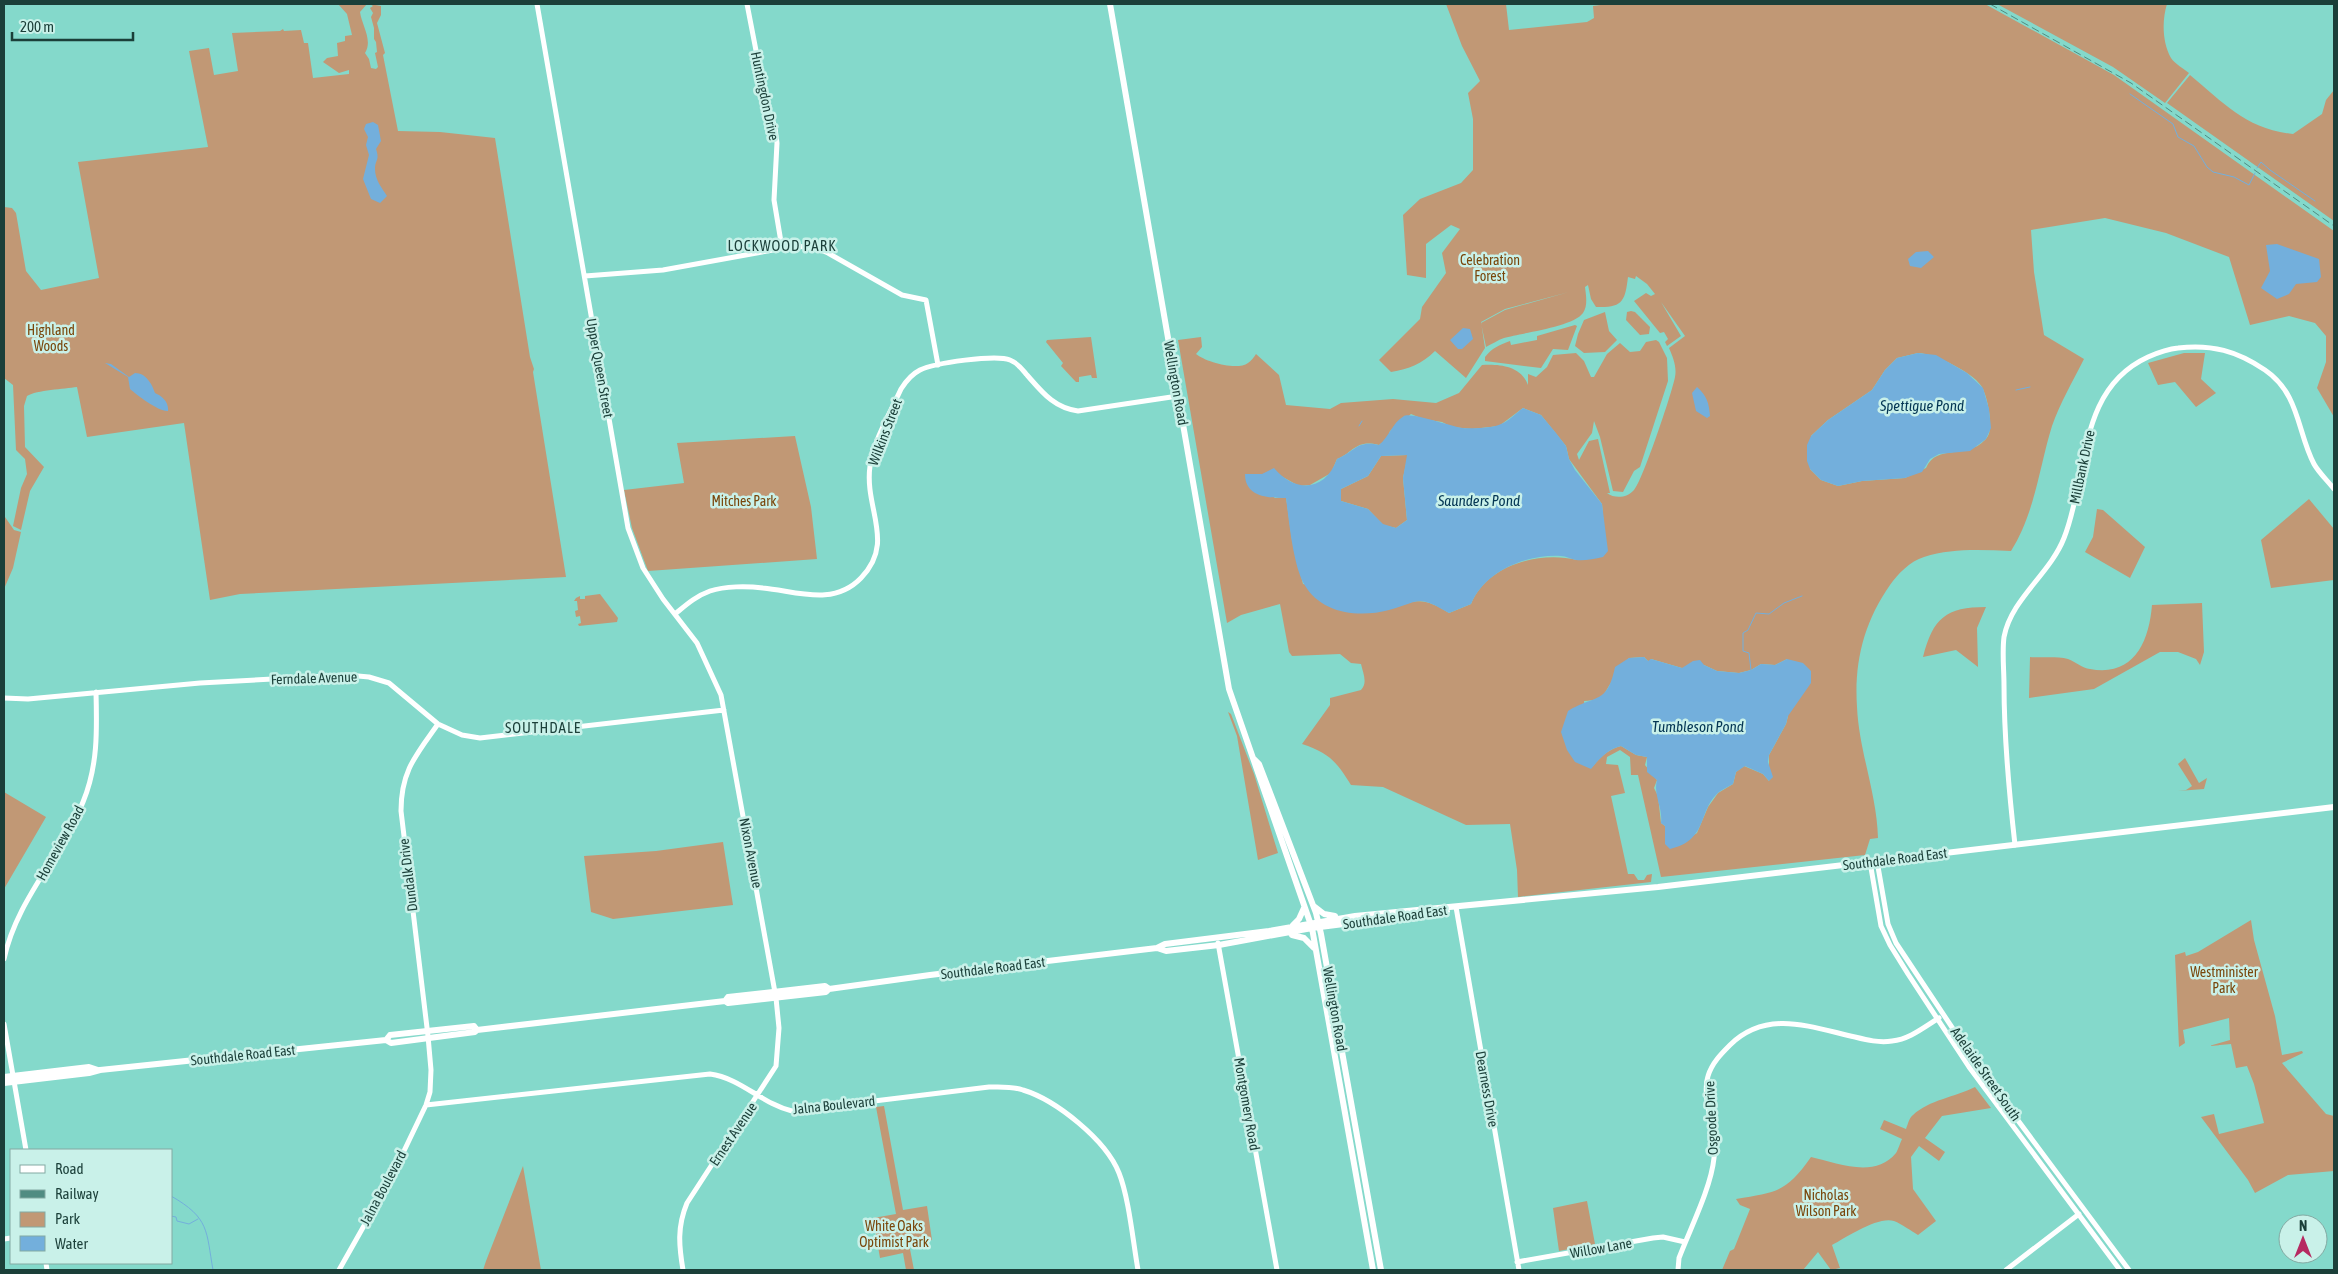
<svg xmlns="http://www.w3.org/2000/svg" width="2338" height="1274" viewBox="0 0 2338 1274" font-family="'Asap Condensed',sans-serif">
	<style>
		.green { fill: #c19875; fill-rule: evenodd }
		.water { fill: #73afdc; fill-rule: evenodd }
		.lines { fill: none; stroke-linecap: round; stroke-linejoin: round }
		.stream { stroke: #73afdc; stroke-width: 1 }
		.tertiary { stroke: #fff; stroke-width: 5 }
		.secondary { stroke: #fff; stroke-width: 6 }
		.rail { stroke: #508c82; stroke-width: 1; stroke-dasharray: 8 4; stroke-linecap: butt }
		.labels { text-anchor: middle; stroke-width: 5; stroke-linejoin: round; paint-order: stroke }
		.street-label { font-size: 14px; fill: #1b3f39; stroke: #c9f1e9 }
		.park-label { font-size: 14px; fill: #79460b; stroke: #c9f1e9 }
		.neighbourhood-label { font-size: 15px; letter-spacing: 1px; fill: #1b3f39; stroke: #c9f1e9 }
		.water-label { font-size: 15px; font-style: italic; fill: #033553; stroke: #c9f1e9 }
	</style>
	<rect width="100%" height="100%" fill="#84d9cb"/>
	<path class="green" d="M338,4H367L360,12C362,26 373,40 365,53L369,59L371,68L376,69L378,67L375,53L377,52L376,42L374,39V28L371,17L373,13L370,8L373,6L370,4L381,6V15L377,23L385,53L383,55L398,131L440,132L495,138L530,357L534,369L533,372L566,577L240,594L210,600L184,423L87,437L77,387C64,389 37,390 27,396L24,406L25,447L44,467L30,491L21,530L13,526L21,488L27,474L25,459L16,450L13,385L4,378V207L12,208L16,213L26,271L41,290L99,278L78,162L208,147L189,51L209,48L214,75L238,71L232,33L280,31L283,29L284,31L301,30L304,43H308L313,78L349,74V70L339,73L323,62L327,58L338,56L337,43L345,41V36L352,35L347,14Z
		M1446,4H1506L1509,30L1587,22L1594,18L1593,6L1608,4H1985L2114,75L2334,231V417L2317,388L2326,362V336L2315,323L2289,316L2250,325L2229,257L2166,233L2105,218L2031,230L2034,272L2044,335L2084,359C2073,381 2060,403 2052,426C2039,468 2035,513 2011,551C1981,550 1952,548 1924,557C1910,561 1898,574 1890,585C1864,622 1854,662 1857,707C1859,751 1877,794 1878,838L1870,839L1865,855L1661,877L1638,775H1631L1630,757L1620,750L1607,757L1606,764L1618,765L1625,793L1611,796L1628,874H1634L1638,880H1644L1647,875L1652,874L1651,882L1518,897L1517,870L1510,824L1466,825L1383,787L1351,785C1336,761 1329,753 1302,744L1330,705V698L1361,690C1368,683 1363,673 1361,664L1351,663L1340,654L1292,656L1289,652L1280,604L1241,615L1227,623L1178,340L1201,337L1202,347L1196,354C1206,362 1237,371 1248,363C1251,361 1254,357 1256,354L1279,375L1286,405L1330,409L1341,403L1393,399L1436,403L1459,393L1482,365C1500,364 1521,366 1528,385V374L1536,377L1547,367L1553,355L1576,353L1584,361L1591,377H1594L1607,354L1620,343L1630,352L1640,351L1646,342L1656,340L1659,342L1667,358L1668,381L1640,467L1634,471L1623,492L1613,491L1600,437L1594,421L1592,433L1577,454L1579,460L1589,441L1598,439L1610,493H1607C1615,499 1627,498 1634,490C1642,482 1672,393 1675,377C1677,367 1673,357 1669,348L1685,336L1661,302L1681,336L1667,346L1665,342L1668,339L1664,332L1660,333L1634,301L1646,293L1651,296L1655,294L1647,284L1636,276L1635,279L1628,277C1625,301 1623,308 1596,307L1591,299L1588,285L1585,287C1586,296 1588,305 1583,313C1573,327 1521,333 1504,338C1498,340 1492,344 1486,347L1481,323L1505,310L1569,292L1505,309L1481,322L1485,348L1466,378L1435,351C1422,364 1409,369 1391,372L1379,360L1420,319L1422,307L1446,273L1442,253L1460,229L1451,225L1426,244V278L1407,275L1403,215L1420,199L1461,183L1473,170V119L1468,93L1480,81L1462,46ZM1918,353C1934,353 1977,374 1983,389C1987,398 1989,409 1990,419C1990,427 1991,434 1985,440C1966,460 1937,443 1926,468L1905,478L1862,481L1838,486L1821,480L1810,469L1811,436L1828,420L1872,390L1885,370L1897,358ZM1523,408L1541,415L1566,446L1569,459L1602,504L1604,528L1577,560C1538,551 1487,565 1471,604L1449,613C1434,604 1425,598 1407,603L1303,584L1292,540L1286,497L1275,498L1246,474L1281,476L1299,486L1310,485L1331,473L1337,459C1354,452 1356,439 1379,445L1387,439L1390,431L1411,414L1423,419L1442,422L1452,427L1472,429L1499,426ZM1644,657L1649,662L1651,659L1682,668L1704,665L1717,671L1739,673L1751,670L1761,664L1775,665L1787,659L1788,716L1786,724L1769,755V781L1763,774L1744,766L1736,772L1733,784L1718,793L1708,807L1697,833L1688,839L1665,844V826L1661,823L1658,796L1654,788L1657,780L1645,765L1647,757L1636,755L1621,746C1608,749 1600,758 1591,768L1584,701C1606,700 1604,692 1614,678C1619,671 1624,665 1629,658Z
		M1997,4H2167C2162,20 2162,42 2171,58C2175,64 2184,69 2189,73L2165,103L2113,67Z
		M2190,75C2225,104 2246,129 2293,134L2322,114L2326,100L2334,90V221L2167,103Z
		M1631,311L1635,312L1650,327L1649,334L1640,335L1626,320L1627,312Z
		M1605,312L1609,331L1617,340L1605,352L1584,353L1575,346L1578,334L1584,320Z
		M1575,325L1577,326L1568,350L1553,349L1541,368L1485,361V357C1492,348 1499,345 1510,341L1511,345L1537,340V336Z
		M1091,337L1097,378H1092L1091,375L1079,377V382H1076L1061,366L1063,363L1046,342L1047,340Z
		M2184,353H2205L2201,379L2216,393L2196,407L2175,382L2158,385L2148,363Z
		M795,436L811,507L817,559L648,571L632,528L624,490L684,483L677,443Z
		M1408,455L1403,478L1407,520L1396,528L1383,525L1368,509L1341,501V489L1368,476L1381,456Z
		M2309,499L2334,529V580L2271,588L2261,540Z
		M2097,509L2103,510L2145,547L2130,578L2085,552L2093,537Z
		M5,517L14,530L21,532L13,568L4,589Z
		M600,594L618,618L617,622L579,626L578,624L581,623L580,616L576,617L575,611L578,610L577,601H574L576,598L580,596V599H585V596Z
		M2202,603L2204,652L2200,665L2196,659L2178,652H2160L2094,689L2029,698L2030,657C2041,658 2057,656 2068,659C2076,662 2082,668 2090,669C2133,677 2149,643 2152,605Z
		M1986,607L1977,628L1978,667L1956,650L1923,657C1933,618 1946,607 1986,607Z
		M1228,712L1231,714L1254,774L1278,853L1258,860L1237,736Z
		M2185,758L2199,783L2207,778L2204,789L2178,791L2186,790L2192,786L2178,764Z
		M4,792L46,817L4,889Z
		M723,842L733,905L613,919L591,912L584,856L656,851Z
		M2251,920L2254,940L2275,1016L2282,1055L2302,1051L2303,1053L2282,1063L2326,1114L2334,1116V1171L2288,1175L2255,1193L2248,1180L2201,1117L2214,1114L2219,1134L2264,1123L2254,1084L2247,1066L2236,1068L2231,1044L2209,1046L2230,1040L2229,1018L2183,1030L2185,1043L2179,1047L2175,955L2185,952L2186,956L2198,952Z
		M1975,1087L1991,1108L1942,1116L1925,1138L1945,1152L1939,1161L1919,1146L1911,1157L1913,1189L1936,1221L1918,1235C1911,1231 1902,1224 1894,1221C1878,1216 1847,1237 1832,1245L1840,1268L1831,1270L1818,1252L1803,1270H1722L1730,1251L1734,1249L1750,1209L1740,1205L1736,1199C1776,1192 1786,1193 1811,1157C1837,1163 1875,1179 1896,1153C1898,1150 1900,1143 1902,1139L1880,1129L1884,1120L1906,1129C1908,1124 1909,1118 1913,1115C1929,1100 1955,1097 1975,1087Z
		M884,1106L903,1210L927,1206L932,1240L909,1244L914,1270H906L903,1253L880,1258L873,1218L896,1214L876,1107Z
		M523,1166L541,1270H483L486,1261Z
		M1587,1201L1595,1244L1559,1251L1553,1208Z"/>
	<path class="water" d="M373,122L378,125L381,141L376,149C380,161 375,159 375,169C375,180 382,188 387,196L380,203L371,199L363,179L369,155L366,145L368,137L364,129L366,124Z
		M2277,244L2319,259L2321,277L2317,282L2296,284L2289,294L2277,299L2261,288L2270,271L2266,245Z
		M1928,251L1934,257L1921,268L1910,266L1908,259L1916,252Z
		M1463,328L1470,329L1473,339L1462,349H1458L1450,340Z
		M1918,353L1936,355L1967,373L1983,388L1989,409L1991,428L1986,439L1970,451L1939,454L1930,459L1922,472L1905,478L1862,481L1838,486L1821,480L1810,469L1807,461V445L1811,436L1828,420L1872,390L1885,370L1897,358Z
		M105,363L111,364L129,377L135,373C146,373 152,384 155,393C162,396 169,402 168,411C159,412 137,395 130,389L128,377Z
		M1697,387C1707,396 1709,403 1710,416L1707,418L1696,411L1692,393Z
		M1523,408L1541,415L1556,433L1566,446L1569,459L1575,470L1602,504L1608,551L1603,557C1594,559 1584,561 1576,560C1571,559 1566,556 1561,556C1526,554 1485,571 1471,604L1449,613C1416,594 1422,601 1389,610C1359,618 1321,614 1304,584C1293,564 1289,521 1286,498C1268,498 1245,497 1245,474H1262L1274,468C1295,493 1325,492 1337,459C1355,452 1356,440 1379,445C1389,437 1392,423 1404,416C1411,412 1452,427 1463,428C1472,429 1494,428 1501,424C1509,421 1516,413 1523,408ZM1407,455L1403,478L1407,520L1396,528L1383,524L1368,509L1341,501V489L1368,476L1381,456Z
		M1644,657L1648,661L1651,659L1682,668L1693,661L1700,660L1704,665L1717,671L1739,673L1751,670L1761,664L1775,665L1787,659L1803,663L1811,671V683L1788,716L1786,724L1769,755L1768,762L1773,777L1769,781L1763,774L1745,766L1736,772L1733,784C1728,787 1723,789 1719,792C1697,811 1709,840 1670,849L1665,844V826L1661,823C1663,808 1653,794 1657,780L1647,772V757L1636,755L1621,746C1608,749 1600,758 1591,769L1575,762L1567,750L1561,732L1568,711C1596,694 1607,705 1615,667L1629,658Z"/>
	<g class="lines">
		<path class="stream" d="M2130,94L2173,124L2178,137L2194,146L2207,167L2213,172L2234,177L2249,185L2255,173
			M2257,168L2261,162L2270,170L2315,201
			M2016,390L2030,387
			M1359,426L1362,421
			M1751,670L1749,653L1743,651V633L1748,630L1756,613L1769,614L1784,603L1802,596
			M171,1196C210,1218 206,1231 213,1270
			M171,1216L176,1217L177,1221L189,1224L198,1219"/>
		<path class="tertiary" d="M537,4L628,528L643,568L663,599L697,643L721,695L776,998L779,1028L776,1066L687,1203C677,1227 679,1246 683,1270
			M747,4L765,97L775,128L777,143L774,200L782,248
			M585,276L663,270L795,246L816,248L828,253L902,295L926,300L938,365
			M675,614C686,605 696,596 710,591C725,586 747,586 763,588C796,591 833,607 861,578C896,542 864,509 870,466C873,442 891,411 901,389C906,381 912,374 920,370C934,363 996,354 1010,360C1018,363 1022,369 1027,375C1042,392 1054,408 1078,411L1178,396
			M4,698L28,699L200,683L347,675L369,677L389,683L438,724L462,735L480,738L724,710
			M2015,845C2009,792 2004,739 2004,685C2004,670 2002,652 2004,637C2011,599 2050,574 2064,538C2089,476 2076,390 2148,357C2157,353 2167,349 2178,348C2212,344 2237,351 2265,370C2300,394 2297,432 2314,464C2319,473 2328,481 2334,489
			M1877,861L1888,924L1896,943L1979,1068L2129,1270
			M1870,862L1881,926L1890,945L1908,974L1969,1067L2120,1270
			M1456,907L1519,1270
			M1218,943L1277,1270
			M4,959C16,901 61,856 83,802C98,766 97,730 96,692
			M4,1024L26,1150
			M426,1105L710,1074C741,1078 762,1104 792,1111L989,1087C1001,1087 1012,1086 1023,1090C1056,1100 1106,1140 1119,1173C1129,1198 1133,1242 1138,1270
			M4,1239L11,1238
			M1517,1262L1653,1238L1663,1237L1685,1242
			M46,1263L47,1270
			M339,1270L391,1178L426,1105L430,1092L431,1070L428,1036L401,811C401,771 416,755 438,724
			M1678,1270L1679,1258C1690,1229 1711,1188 1714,1158C1717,1133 1701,1097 1708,1076C1712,1063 1721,1054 1730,1045C1767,1009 1810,1027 1855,1037C1867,1040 1879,1043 1892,1041C1910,1039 1924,1027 1939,1018
			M2006,1270L2079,1214"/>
		<path class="secondary" d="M1110,4L1229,689L1312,928L1373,1270
			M1254,759L1259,764L1316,913L1321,934L1381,1270
			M1315,907L1324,914L1335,916
			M1293,925L1299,919L1304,908
			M1292,935L1304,938L1314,948
			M1157,948L1166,951L1219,945L1312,928L1447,911
			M725,1001L728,997L825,986L829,989
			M386,1040L390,1035L474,1026L477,1030
			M4,1077L89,1067L98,1070
			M4,1083L89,1073L100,1070L386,1040L391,1043L475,1032L477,1030L725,1001L728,1003L826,992L829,989L930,975L1157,948L1165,944L1269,931L1355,916L1658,887L2334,807"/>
		<path class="rail" d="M1990,4L2131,83L2334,226"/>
	</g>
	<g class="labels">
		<g class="street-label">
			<text transform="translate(765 96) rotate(78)" y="5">Huntingdon Drive</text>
			<text transform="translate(600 368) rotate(80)" y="5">Upper Queen Street</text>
			<text transform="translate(1176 383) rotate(80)" y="5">Wellington Road</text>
			<text transform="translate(885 432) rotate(-69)" y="5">Wilkins Street</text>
			<text transform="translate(2082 467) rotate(-78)" y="5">Millbank Drive</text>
			<text transform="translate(314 678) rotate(-2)" y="5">Ferndale Avenue</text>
			<text transform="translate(60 843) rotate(-61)" y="5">Homeview Road</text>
			<text transform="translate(751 853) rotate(79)" y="5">Nixon Avenue</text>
			<text transform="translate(1895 859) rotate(-7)" y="5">Southdale Road East</text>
			<text transform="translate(408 875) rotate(-97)" y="5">Dundalk Drive</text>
			<text transform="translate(1395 917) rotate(-8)" y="5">Southdale Road East</text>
			<text transform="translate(993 968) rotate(-7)" y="5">Southdale Road East</text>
			<text transform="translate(1335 1009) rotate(80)" y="5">Wellington Road</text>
			<text transform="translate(243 1055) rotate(-6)" y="5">Southdale Road East</text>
			<text transform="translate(1986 1074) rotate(55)" y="5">Adelaide Street South</text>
			<text transform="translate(1487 1089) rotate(80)" y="5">Dearness Drive</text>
			<text transform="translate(1247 1104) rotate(80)" y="5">Montgomery Road</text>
			<text transform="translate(834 1105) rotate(-6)" y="5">Jalna Boulevard</text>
			<text transform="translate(1711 1118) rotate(-93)" y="5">Osgoode Drive</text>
			<text transform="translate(733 1134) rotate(-56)" y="5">Ernest Avenue</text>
			<text transform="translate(383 1188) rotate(-62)" y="5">Jalna Boulevard</text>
			<text transform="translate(1601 1248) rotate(-10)" y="5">Willow Lane</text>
		</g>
		<g class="park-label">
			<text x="1490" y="265">Celebration<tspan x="1490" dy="16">Forest</tspan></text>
			<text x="51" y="335">Highland<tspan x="51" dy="16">Woods</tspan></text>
			<text x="744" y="506">Mitches Park</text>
			<text x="2224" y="977">Westminister<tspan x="2224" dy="16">Park</tspan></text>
			<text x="1826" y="1200">Nicholas<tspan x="1826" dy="16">Wilson Park</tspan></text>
			<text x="894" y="1231">White Oaks<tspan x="894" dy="16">Optimist Park</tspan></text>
		</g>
		<g class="neighbourhood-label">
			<text x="782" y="251">LOCKWOOD PARK</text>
			<text x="543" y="733">SOUTHDALE</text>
		</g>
		<g class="water-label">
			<text x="1922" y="411">Spettigue Pond</text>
			<text x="1479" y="506">Saunders Pond</text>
			<text x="1698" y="732">Tumbleson Pond</text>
		</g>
	</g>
	<rect width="2338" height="1274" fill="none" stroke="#1b3f39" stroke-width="10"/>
	<rect x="10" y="1149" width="162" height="115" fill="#c9f1e9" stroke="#83aaa3"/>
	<rect x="20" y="1165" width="25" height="8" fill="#ffffff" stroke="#83aaa3"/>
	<text x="55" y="1174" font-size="15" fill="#1b3f39">Road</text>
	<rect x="20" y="1190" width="25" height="8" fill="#508c82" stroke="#83aaa3"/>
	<text x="55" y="1199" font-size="15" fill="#1b3f39">Railway</text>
	<rect x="20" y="1212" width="25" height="15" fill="#c19875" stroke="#83aaa3"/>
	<text x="55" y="1224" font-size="15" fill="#1b3f39">Park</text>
	<rect x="20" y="1236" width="25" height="15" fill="#73afdc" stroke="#83aaa3"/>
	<text x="55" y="1249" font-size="15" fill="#1b3f39">Water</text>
	<g transform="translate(2303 1239)"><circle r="24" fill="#c9f1e9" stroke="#83aaa3"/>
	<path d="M0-4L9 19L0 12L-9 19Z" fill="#b62a61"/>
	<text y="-8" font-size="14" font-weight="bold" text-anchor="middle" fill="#1b3f39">N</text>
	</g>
	<path d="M12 32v8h121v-8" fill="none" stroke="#1b3f39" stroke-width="2.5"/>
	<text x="20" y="32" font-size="15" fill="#1b3f39" stroke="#c9f1e9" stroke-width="4" paint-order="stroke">200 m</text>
</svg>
